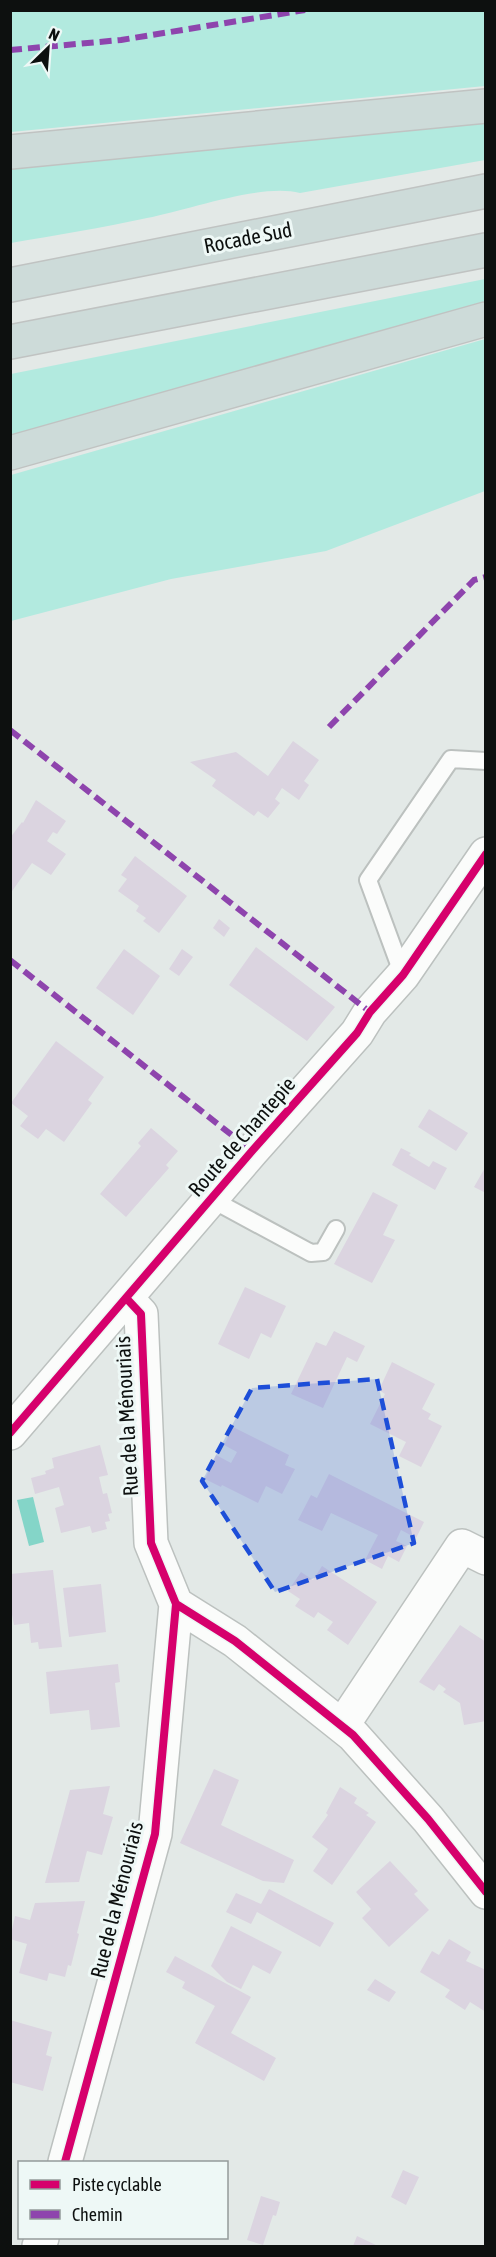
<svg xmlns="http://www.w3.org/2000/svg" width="496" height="2257" viewBox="0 0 496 2257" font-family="'Asap Condensed',sans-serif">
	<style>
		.green { fill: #b2eadf }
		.water { fill: #84d5c8 }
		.building { fill: #dbd4e0 }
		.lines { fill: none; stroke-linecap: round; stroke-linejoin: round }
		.lane-casing { stroke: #bcc1bf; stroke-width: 20 }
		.street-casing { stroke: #bcc1bf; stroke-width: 36 }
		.secondary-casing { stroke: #bcc1bf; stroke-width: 36 }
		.highway-casing { stroke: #c0c3c2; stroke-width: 36 }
		.lane { stroke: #fbfcfb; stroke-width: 16 }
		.street { stroke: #fbfcfb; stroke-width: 33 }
		.secondary { stroke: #fbfcfb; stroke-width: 33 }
		.highway { stroke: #cddbd9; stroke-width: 33 }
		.quiet { stroke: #8e44ad; stroke-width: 6; stroke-dasharray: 12 6; stroke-linecap: butt }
		.cycleway-casing { stroke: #eef8f6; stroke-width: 11 }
		.cycleway { stroke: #d6006c; stroke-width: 8 }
		.marked { fill: #1d4ed8; fill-opacity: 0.2; stroke: #1d4ed8; stroke-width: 4.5; stroke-dasharray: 12 8; stroke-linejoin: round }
		.labels { text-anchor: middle; stroke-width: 6; stroke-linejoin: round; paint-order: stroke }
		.street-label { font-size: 21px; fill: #0d100f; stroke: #eef8f6 }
	</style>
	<rect width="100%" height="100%" fill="#e3e9e7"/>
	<path class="green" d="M11,10L485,11V86L11,132Z
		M485,121V160L300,193C261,183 189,210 147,218C102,228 56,235 11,243V168Z
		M485,279V307L11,443V374Z
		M485,339V491L326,551L171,579L11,621V475Z"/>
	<path class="water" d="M33,1497L44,1542L29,1546L17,1500Z"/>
	<path class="building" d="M293,741L319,760L304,781L309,785L299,800L282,788L275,799L280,803L268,818L258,811L254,816L212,786L216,780L190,762L236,752L268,776Z
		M36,800L66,821L57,834L53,832L47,841L66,854L51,875L32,863L10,894V838L22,822L23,823Z
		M135,856L187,896L159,933L143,921L146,918L136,911L139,906L118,891L127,879L121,875Z
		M219,919L230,928L224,937L213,928Z
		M256,947L335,1007L307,1041L229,985Z
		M124,949L160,976L133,1015L96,988Z
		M182,949L193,957L179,976L169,969Z
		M56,1041L104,1077L88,1100L92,1103L64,1142L46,1129L38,1139L20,1126L28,1116L11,1103Z
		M429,1109L468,1133L456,1151L418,1127Z
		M151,1128L178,1151L166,1165L169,1168L126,1217L100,1194L141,1146L138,1143Z
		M401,1148L411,1153L409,1155L429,1167L433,1161L447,1168L435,1190L392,1165Z
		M486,1166V1193L474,1187Z
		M373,1192L398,1205L383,1235L395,1240L372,1283L334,1264Z
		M245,1287L286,1306L271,1338L261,1333L249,1359L218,1344Z
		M334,1331L365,1346L357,1362L347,1357L323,1408L291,1394L316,1342L326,1346Z
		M392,1362L435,1384L422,1409L431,1414L428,1419L442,1426L421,1467L399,1456L406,1442L370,1424L385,1394L379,1390Z
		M233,1427L289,1455L285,1465L295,1469L282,1494L266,1486L258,1503L222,1485L221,1487L205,1479L216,1455L231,1463L237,1452L224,1445Z
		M100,1445L108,1475L99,1477L103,1494L107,1493L112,1513L108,1514L110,1521L105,1522L107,1529L92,1533L90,1526L61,1533L55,1508L64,1505L59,1487L35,1494L31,1478L46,1474L45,1471L54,1468L52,1458Z
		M329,1474L424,1522L416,1538L401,1530L396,1541L407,1546L399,1562L388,1556L382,1569L365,1560L378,1535L331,1513L322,1531L298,1520L311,1495L317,1498Z
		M322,1566L377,1602L348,1645L327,1630L333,1622L318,1612L314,1618L295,1606L300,1599L288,1591L301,1572L313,1580Z
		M53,1570L62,1647L39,1649L38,1642L31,1643L29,1623L14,1625L10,1604V1574Z
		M101,1584L106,1632L69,1637L63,1588Z
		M460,1625L486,1642V1721L464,1725L460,1703L443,1692L446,1689L439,1684L434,1691L419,1682Z
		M118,1664L120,1682L115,1683L120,1727L91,1730L89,1710L50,1714L46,1672Z
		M214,1769L239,1780L221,1825L294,1860L284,1883L263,1881L180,1843Z
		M110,1786L103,1814L113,1817L102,1855L87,1851L79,1882L45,1883L70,1790Z
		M340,1787L357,1798L354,1803L369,1813L366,1815L376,1822L332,1885L313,1871L328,1849L312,1837L328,1815L326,1813Z
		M390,1861L418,1891L414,1894L429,1910L389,1947L362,1918L371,1909L356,1892Z
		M269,1889L334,1923L320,1947L257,1912L251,1924L226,1912L236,1893L261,1904Z
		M85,1901L77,1933L79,1934L71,1966L68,1965L65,1977L49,1973L47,1981L19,1973L27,1944L10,1939L15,1916L30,1920L35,1903Z
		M231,1926L282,1952L270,1974L253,1965L241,1989L227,1982L211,1966Z
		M449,1939L471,1952L466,1961L486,1970V2012L470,2002L465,2010L445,1997L450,1990L420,1972L432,1951L439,1955Z
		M175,1956L251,1997L231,2033L276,2058L264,2081L195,2043L215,2006L182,1988L185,1982L166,1972Z
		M375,1979L396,1992L389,2002L367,1990Z
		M10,2020L52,2032L46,2055L52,2057L43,2091L10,2082Z
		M403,2170L419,2177L406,2205L391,2197Z
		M261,2196L280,2202L276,2216L273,2215L263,2245L247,2240Z
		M357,2236L378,2246H353Z"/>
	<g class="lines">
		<defs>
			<path id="lane" d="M403,975L368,880L451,759L486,761
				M211,1199L311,1253L323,1252L336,1229"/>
			<path id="street" d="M127,1299L141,1314L151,1543L176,1604L235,1641L353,1735L428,1819L486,1892
				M342,1726L462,1546L486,1558
				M65,2162L155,1834L176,1604
				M39,2246L42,2238"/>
			<path id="secondary" d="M10,1433L252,1151L357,1033L370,1012L403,975L486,854"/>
			<path id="highway" d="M10,152L486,106
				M10,285L486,191
				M10,342L486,250
				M10,453L486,319"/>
		</defs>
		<use href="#lane" class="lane-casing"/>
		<use href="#street" class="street-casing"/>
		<use href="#secondary" class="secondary-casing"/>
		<use href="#highway" class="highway-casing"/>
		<use href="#lane" class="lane"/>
		<use href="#street" class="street"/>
		<use href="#secondary" class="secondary"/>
		<use href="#highway" class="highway"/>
		<path class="quiet" d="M10,50L121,40L305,10
			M329,727L474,580L486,577
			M10,730L370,1012
			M10,960L252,1151"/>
		<defs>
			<path id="cycleway" d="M127,1299L141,1314L151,1543L176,1604L235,1641L353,1735L428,1819L486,1892
				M10,1433L252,1151L357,1033L370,1012L403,975L486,854
				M65,2162L155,1834L176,1604"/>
		</defs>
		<use href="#cycleway" class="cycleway-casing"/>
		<use href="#cycleway" class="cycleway"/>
	</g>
	<path class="marked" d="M377,1379L414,1543L275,1592L202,1481L252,1388Z"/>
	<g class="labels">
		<g class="street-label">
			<text transform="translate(248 238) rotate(-11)" y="7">Rocade Sud</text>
			<text transform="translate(242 1137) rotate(-49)" y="7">Route de Chantepie</text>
			<text transform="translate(127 1416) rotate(-93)" y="7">Rue de la Ménouriais</text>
			<text transform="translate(117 1900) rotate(-76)" y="7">Rue de la Ménouriais</text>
		</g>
	</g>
	<rect width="496" height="2257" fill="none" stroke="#0d100f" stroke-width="24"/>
	<rect x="18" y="2161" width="210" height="78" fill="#eef8f6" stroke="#949b9a" stroke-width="1.5"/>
	<rect x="30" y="2180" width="30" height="9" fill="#d6006c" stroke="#949b9a" stroke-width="1.5"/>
	<text x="72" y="2191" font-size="18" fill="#0d100f">Piste cyclable</text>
	<rect x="30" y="2210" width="30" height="9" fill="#8e44ad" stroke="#949b9a" stroke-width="1.5"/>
	<text x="72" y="2221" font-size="18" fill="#0d100f">Chemin</text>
	<g transform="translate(48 48) rotate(25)" stroke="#eef8f6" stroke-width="4.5" paint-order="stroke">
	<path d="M0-4.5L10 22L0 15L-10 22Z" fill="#0d100f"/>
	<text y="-9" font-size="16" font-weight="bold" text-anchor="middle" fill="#0d100f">N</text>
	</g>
</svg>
